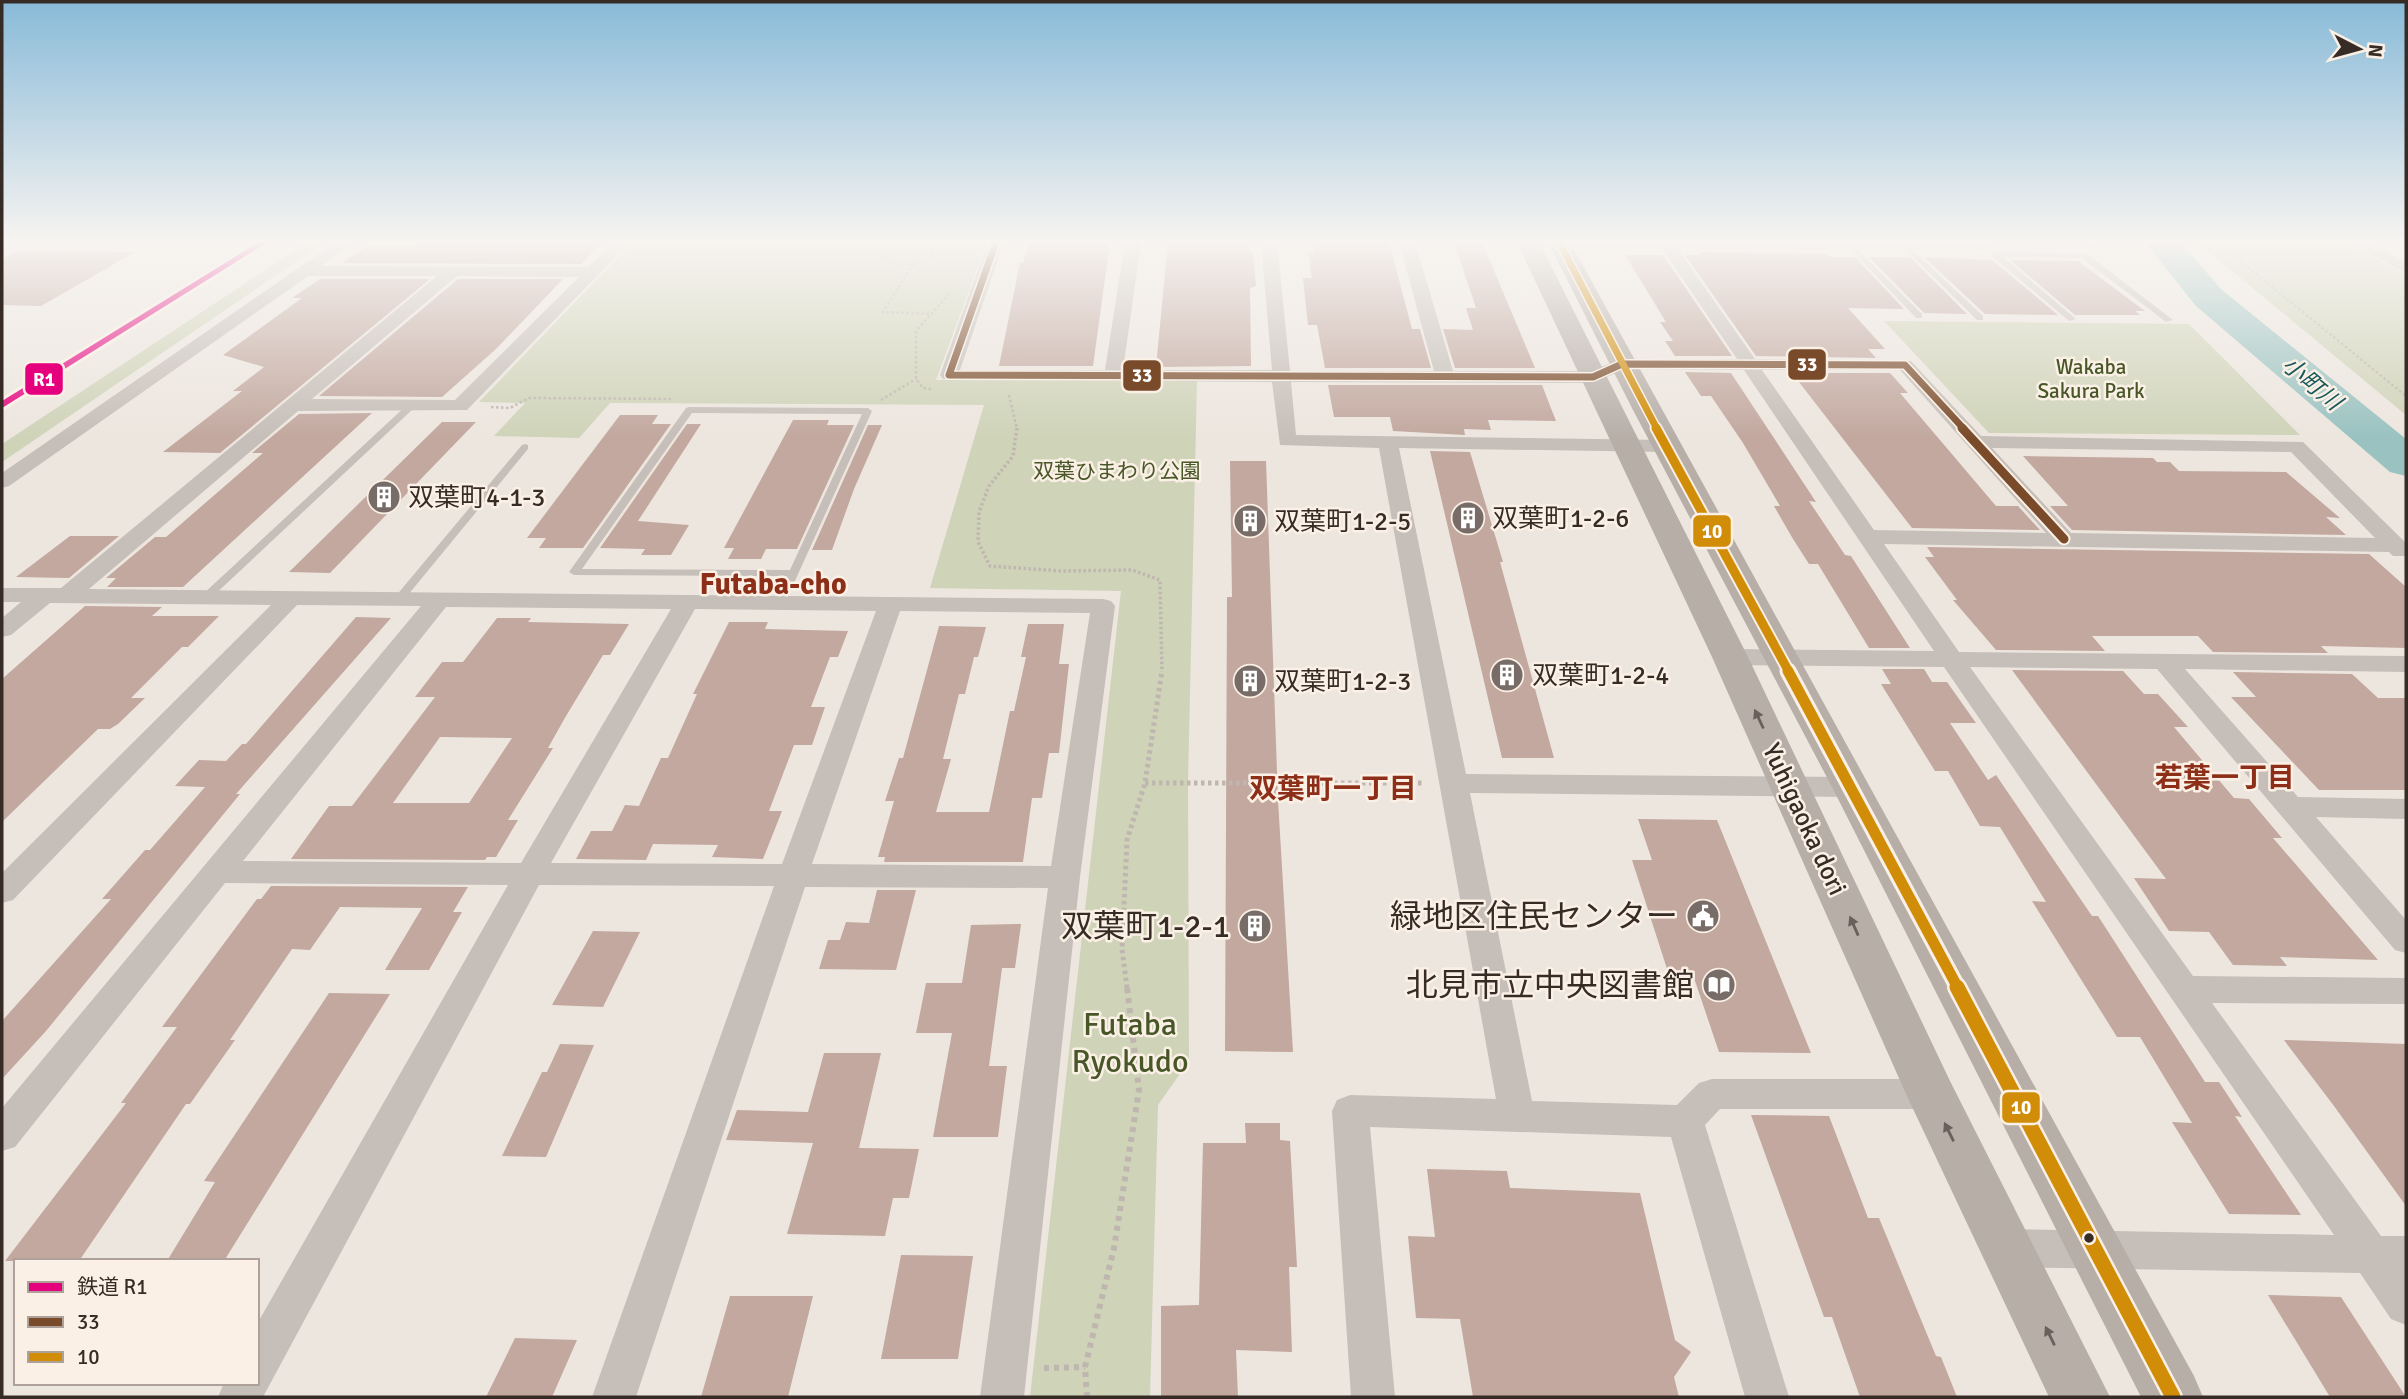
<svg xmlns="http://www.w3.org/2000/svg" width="2408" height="1399" viewBox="0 0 2408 1399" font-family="Signika,'Noto Sans JP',sans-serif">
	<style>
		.green { fill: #cfd3b8 }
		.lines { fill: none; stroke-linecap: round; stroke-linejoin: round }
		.river { fill: #99c2c0; fill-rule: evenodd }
		.building { fill: #c2a89f; fill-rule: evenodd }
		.path-far3 { stroke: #bfb6b0; stroke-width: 2.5; stroke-dasharray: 2.5 2.5; stroke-linecap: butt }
		.path-far2 { stroke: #bfb6b0; stroke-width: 3.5; stroke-dasharray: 2.5 2.5; stroke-linecap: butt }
		.path-far1 { stroke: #bfb6b0; stroke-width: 5; stroke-dasharray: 3.5 3.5; stroke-linecap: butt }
		.path { stroke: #bfb6b0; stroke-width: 6; stroke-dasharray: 5 5; stroke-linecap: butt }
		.service { fill: #c6beb8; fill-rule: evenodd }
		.minor { fill: #c6beb8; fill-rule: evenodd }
		.secondary { fill: #b7aea8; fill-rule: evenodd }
		.bus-1-far1-casing { stroke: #fbf0e5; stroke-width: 10 }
		.bus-1-casing { stroke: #fbf0e5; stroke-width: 13 }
		.bus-2-far3-casing { stroke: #fbf0e5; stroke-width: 10 }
		.bus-2-far2-casing { stroke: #fbf0e5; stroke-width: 13 }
		.bus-2-far1-casing { stroke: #fbf0e5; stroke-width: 17 }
		.bus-2-casing { stroke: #fbf0e5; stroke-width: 20 }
		.bus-1-far1 { stroke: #7a4b2a; stroke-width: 7 }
		.bus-1 { stroke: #7a4b2a; stroke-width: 9 }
		.bus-2-far3 { stroke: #d18d08; stroke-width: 7 }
		.bus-2-far2 { stroke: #d18d08; stroke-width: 9 }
		.bus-2-far1 { stroke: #d18d08; stroke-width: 11 }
		.bus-2 { stroke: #d18d08; stroke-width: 15 }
		.rail-1-casing { stroke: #fbf0e5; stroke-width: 6 }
		.rail-1 { fill: #e5007d; fill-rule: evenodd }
		.oneway { fill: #6a5f5a }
		.bus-dot { fill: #372b26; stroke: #fbf0e5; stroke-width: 2.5 }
		.labels { text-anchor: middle; stroke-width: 5; stroke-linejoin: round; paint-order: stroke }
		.far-park-label { font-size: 21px; fill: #485728; stroke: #fbf0e5 }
		.far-water-label { font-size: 23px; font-style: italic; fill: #185a5c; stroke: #fbf0e5 }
		.poi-label { font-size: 26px; fill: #372b26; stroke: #fbf0e5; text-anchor: start }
		.street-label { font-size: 26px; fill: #372b26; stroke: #fbf0e5 }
		.neighbourhood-label { font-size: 28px; font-weight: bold; fill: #8d2f18; stroke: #fbf0e5 }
		.quarter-label { font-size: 30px; font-weight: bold; fill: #8d2f18; stroke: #fbf0e5 }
		.near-poi-label { font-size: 32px; fill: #372b26; stroke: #fbf0e5; text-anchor: end }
		.near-park-label { font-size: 32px; fill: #485728; stroke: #fbf0e5 }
		.line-badge { stroke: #fbf0e5; stroke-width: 2.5 }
		.badge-label { font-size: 19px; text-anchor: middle; font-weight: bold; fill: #fff }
	</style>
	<rect width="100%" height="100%" fill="#ede6df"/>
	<path class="green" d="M308,242H325L2,462V444Z
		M633,242H987L936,380H1197L1188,782L1189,1061L1158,1105L1150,1397H1030L1121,591L930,588L984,405L610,403L579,438L494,436L525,403L479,402Z
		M2197,242H2341L2406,274V415Z
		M1884,321L2189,324L2300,435L1989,433Z"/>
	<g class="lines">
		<path class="river" d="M2145,242H2180L2222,290L2406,439V476L2390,472L2196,306Z"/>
	</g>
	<path class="building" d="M423,242H604L581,264L342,263L368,246H417Z
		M1029,242H1110L1093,366H999L1020,263H1023Z
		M1168,242H1248L1249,252H1253L1256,286L1250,288L1251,366L1156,367Z
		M1312,242H1389L1412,329H1420L1431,368H1325L1317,325H1308L1303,278H1312L1308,252H1314Z
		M1454,242H1482L1535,368H1455L1443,329L1473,330L1466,308H1476Z
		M18,251L135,252L41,306L2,305V259Z
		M1699,252L1828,254L1831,257H1855L1904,309L1848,308L1885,349H1868L1876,358L1756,356L1685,255H1700Z
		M1625,255H1663L1732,356H1675L1665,341H1673L1660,322H1666Z
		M1869,257H1910L1967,314L1924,313Z
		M1924,257L1992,260L2058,315L1985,314Z
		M2010,260L2078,261L2145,311H2135L2140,315H2075Z
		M320,279H430L220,453L163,452L242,391H233L264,367L223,355L302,298H292Z
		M458,279H563L496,349L442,397L319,396Z
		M1685,372L1731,373L1816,502L1809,501L1845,555L1851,556L1910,648H1869L1818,564H1809L1793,539L1774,506H1780L1743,443L1711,396H1701Z
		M1792,373H1890L1908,393H1900L1996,506H2018L2040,530L1912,528Z
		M1328,385H1542L1556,421L1488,420L1491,430L1464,429L1465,435L1393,431L1390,417H1334Z
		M372,413L183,587H107L116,578H106L155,537H166L263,453H252L299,414Z
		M620,415H658L652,424H671L583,548H539L546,538H527Z
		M793,420H829L827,425H854L797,549H766L761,559H728L734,548H724Z
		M442,422H476L330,573L289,572Z
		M687,424H701L638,521L689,525L671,555H641L645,549L600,548Z
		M868,425H882L854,489L832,550H812Z
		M1430,451L1470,452L1503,562H1500L1554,758H1502Z
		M2023,456L2153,458L2157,462H2170L2179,471L2286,472L2340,518L2326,517L2346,535L2072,530L2050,506H2068Z
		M1230,461H1266L1278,800L1293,1052L1225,1051L1227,597H1232Z
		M70,536H119L69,578L16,577Z
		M1927,547L2369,554L2406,587V648L2321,646L2328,653L2213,652L2198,636H2092L2105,651L1996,650L1953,600H1957L1925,557H1934Z
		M85,606L162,607L152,616H219L188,647H182L131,698H145L118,724L110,729H98L2,822V679Z
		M356,617L391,618L236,794H240L46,1031L2,1079V1021L111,899H102L145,850H150L205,787L175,786L199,760L226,761L242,744H246Z
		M497,618H531L528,622L629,624L610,655H603L566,716L548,748H553L508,820H518L496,857H487L485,860L291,859L329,806H352L435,697H415L442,662H463ZM440,737L512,738L469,803H393Z
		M729,622H768L765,629L848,631L838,657H830L811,707H825L812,745H794L769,811H782L763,859L712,857L718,845L653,844L646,860L576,859L591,831H612L625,805L639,806L661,758H668L697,694H693Z
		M1028,624H1064L1059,664H1069L1059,753H1049L1042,798H1032L1023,862H884L885,857H878L894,801H885L899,758H903L939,626L986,627L978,657H974L965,694H959L943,759H951L936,812H989L1010,711H1014L1026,657H1021Z
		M1882,669H1924L1932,682H1947L1976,723H1950L1988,780L1996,775L2092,916H2098L2205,1082H2219L2242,1117L2235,1116L2301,1215L2229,1214L2172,1122L2192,1123L2140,1037H2117L2032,901L2046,902L2000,827L1980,826L1948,771H1935L1881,684H1891Z
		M2012,670L2123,671L2144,694H2158L2188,727H2174L2234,798L2249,799L2282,838H2273L2378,960L2280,957L2287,966L2233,965L2209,932L2169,931L2134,878L2166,879Z
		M2233,672L2352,674L2378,698H2406V790H2319L2231,697H2256Z
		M1638,819L1717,820L1811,1053L1719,1052L1692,972H1668L1632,860H1652Z
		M271,886L468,887L453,912H462L429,970H385L422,908L340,907L310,950L292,949L230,1040H235L190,1104H186L79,1261H5L126,1103H121L177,1027H162L257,899H261Z
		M877,890H916L896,970L819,969L828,940H840L846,922L869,923Z
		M1021,924L1015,968H1002L989,1066H1007L998,1137H933L952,1033H916L926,983H962L971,925Z
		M593,931L640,932L603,1007L552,1005Z
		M329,993L390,994L224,1261H167L215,1182L204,1181Z
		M2284,1040L2406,1044V1206L2334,1106Z
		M560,1044L594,1045L546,1157L502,1156L542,1072H547Z
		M824,1053H881L859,1148L919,1149L909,1198H893L885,1236L787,1234L813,1143L726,1140L737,1110L808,1112Z
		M1751,1115L1829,1116L1868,1218H1879L1936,1356L1941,1357L1957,1397H1860L1832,1317H1824Z
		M1245,1123H1280V1140L1290,1141L1297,1267H1289L1292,1352L1236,1350L1238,1397H1161V1306L1199,1305L1203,1143H1246Z
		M1427,1169L1507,1171L1510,1188L1640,1193L1675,1340L1691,1352L1674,1377L1679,1397H1473L1460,1319L1416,1318L1408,1236L1435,1237Z
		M901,1255L973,1256L958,1359H881Z
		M2268,1295L2341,1297L2406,1397H2330Z
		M730,1296H813L788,1397H701Z
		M515,1338L577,1340L552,1397H486Z"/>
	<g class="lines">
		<path class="path-far3" d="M963,242L967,252
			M2217,242L2406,396
			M643,246L909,244L929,247L934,253C919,266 899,266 881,258L883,252L901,245
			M913,264L883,312L932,314
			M931,389L923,388L916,379V331L949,294
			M1009,395L1017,429
			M881,400L916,379
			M491,407L510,408L529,398L673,399"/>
		<path class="path-far2" d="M1017,428L1013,456L989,486L979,512L978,542L990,566L1061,571L1132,570L1160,580L1162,672"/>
		<path class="path-far1" d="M1145,783H1424
			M1127,988L1122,949L1127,840L1145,783L1162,671"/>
		<path class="path" d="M1044,1368L1085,1367
			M1087,1397L1085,1367L1114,1248L1139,1090L1127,987"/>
		<path class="service" d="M2085,242H2093L2097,247L2090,249Z
			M1847,243H1851L1922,314V318H1916L1847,245Z
			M1901,243H1905L1983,316V320H1977L1901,245Z
			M1995,252L2087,254L2173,320L2166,322L2082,258L2003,257L2076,319L2069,321L1993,257L1991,254Z
			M411,403L414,404V408L210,599H202L200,597L202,595L408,404Z
			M689,407L868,408L872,411L784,605H776L774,603L787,576L574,575L569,572L686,408ZM692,413L862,414L790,570L582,569Z
			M525,444L528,445V449L403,601H395L393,599L395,597L522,445Z"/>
		<path class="minor" d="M336,242H354L321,266L588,267L613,242H630L467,410L298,411L89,589L1103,599L1111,601L1115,606L1080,877L1024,1397H980L1048,888L805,887L636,1397H592L774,886L539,885L263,1397H218L224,1383H257V1324L508,885L225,883L15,1147L2,1151V1108L421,606L297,605L13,900L2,903V873L271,605L50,603L11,635L2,637V618L21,602H2V588H61L437,276H308L9,486L2,488V473ZM457,276L579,277L455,400L312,399ZM446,607L671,609L521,863L243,861ZM695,609L876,611L782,864L551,863ZM900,611L1090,613L1051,866L812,864Z
			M988,242H1004L960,370H1105L1125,242H1141L1123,370H1272L1261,242H1277L1290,371H1434L1399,242H1415L1453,371H1590L1622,359H1737L1661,247H1529L1521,242H1998L1984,250L1677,248L1755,359L1911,361L1981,436L2303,442L2406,543V556H2393L2389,552L1884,544L1959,652L2406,656V672L2185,669L2298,797L2406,799V819L2316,817L2406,920V953L2395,950L2157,669L1970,667L2193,976L2406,978V1004L2212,1003L2381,1236H2406V1325L2391,1319L2360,1273L2007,1267L1993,1261L1987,1248L1993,1235L2007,1229L2334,1235L1944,667L1730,665L1721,662L1717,657L1721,652L1730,649L1934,651L1744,370L1625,369L1593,383L1291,382L1296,435L1666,440L1676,446L1666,452L1399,448L1466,774L1852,777L1862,780L1866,787L1862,794L1852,797L1470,793L1532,1101L1677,1105L1699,1083L1712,1079H1931L1944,1083L1949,1094L1944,1105L1931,1109H1720L1705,1125L1789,1397H1745L1671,1137L1370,1127L1395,1397H1351L1332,1111L1337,1100L1350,1095L1496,1099L1379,448L1280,445L1272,382L943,379L940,375ZM1762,370H1900L2046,533L1874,530ZM1992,448L2291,452L2375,538L2071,533Z
			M2346,242H2366L2406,262V273Z"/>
		<path class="secondary" d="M1517,242H1539L1748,657L1950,1081L2110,1397H2049L1906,1094L1712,657Z
			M1548,242H1570L2194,1376L2203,1397H2141L1832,787L1633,410Z"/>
		<defs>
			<path id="bus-1-far1" d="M996,242L949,375L1593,377L1622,364L1905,365L1964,429"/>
			<path id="bus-1" d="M1962,428L2064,539"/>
			<path id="bus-2-far3" d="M1559,242L1657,429"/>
			<path id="bus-2-far2" d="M1656,428L1789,672"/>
			<path id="bus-2-far1" d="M1788,671L1958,988"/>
			<path id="bus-2" d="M1957,987L2173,1397"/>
		</defs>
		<use href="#bus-1-far1" class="bus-1-far1-casing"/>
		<use href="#bus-1" class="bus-1-casing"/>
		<use href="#bus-2-far3" class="bus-2-far3-casing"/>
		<use href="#bus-2-far2" class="bus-2-far2-casing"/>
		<use href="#bus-2-far1" class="bus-2-far1-casing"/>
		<use href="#bus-2" class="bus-2-casing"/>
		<use href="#bus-1-far1" class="bus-1-far1"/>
		<use href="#bus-1" class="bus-1"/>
		<use href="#bus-2-far3" class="bus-2-far3"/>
		<use href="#bus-2-far2" class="bus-2-far2"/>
		<use href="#bus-2-far1" class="bus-2-far1"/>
		<use href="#bus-2" class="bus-2"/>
		<defs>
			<path id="rail-1" d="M259,242H268L2,408V401Z"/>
		</defs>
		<use href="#rail-1" class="rail-1-casing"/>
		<use href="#rail-1" class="rail-1"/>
	</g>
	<defs><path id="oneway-solid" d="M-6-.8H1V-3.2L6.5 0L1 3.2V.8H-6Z" transform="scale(1.75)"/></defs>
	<g class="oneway">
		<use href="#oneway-solid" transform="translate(1759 719) rotate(-115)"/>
		<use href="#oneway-solid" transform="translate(1854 926) rotate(-114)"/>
		<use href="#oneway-solid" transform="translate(1949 1132) rotate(-116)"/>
		<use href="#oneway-solid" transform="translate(2050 1336) rotate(-116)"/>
	</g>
	<linearGradient id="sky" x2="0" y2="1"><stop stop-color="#88bad8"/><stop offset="0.55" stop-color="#f7f4f1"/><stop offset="1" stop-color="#f7f4f1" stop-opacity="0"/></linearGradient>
	<rect width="2408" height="438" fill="url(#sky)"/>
	<defs>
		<symbol id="building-disc" viewBox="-11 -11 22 22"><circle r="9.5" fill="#776c67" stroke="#fbf0e5"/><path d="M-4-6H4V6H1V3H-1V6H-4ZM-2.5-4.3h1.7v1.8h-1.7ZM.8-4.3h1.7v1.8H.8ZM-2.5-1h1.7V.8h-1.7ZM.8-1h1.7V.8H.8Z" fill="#fff"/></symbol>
		<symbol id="civic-disc" viewBox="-11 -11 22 22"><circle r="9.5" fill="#776c67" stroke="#fbf0e5"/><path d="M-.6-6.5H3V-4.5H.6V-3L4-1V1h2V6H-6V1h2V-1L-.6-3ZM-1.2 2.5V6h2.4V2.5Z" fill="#fff"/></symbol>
		<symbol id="library-disc" viewBox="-11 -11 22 22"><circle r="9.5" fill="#776c67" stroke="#fbf0e5"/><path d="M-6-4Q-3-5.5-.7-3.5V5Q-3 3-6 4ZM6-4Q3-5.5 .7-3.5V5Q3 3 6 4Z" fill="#fff"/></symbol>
	</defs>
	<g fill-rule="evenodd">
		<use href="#building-disc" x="365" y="478" width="38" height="38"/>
		<use href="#building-disc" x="1449" y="499" width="38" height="38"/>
		<use href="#building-disc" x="1231" y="502" width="38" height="38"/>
		<use href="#building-disc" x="1488" y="656" width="38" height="38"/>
		<use href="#building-disc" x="1231" y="662" width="38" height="38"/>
		<use href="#civic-disc" x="1684" y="897" width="38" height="38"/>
		<use href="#building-disc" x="1236" y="907" width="38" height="38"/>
		<use href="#library-disc" x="1700" y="966" width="38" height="38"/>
	</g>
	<circle class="bus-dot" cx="2089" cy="1238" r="6"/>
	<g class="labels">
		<g class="far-park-label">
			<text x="2091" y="374">Wakaba<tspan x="2091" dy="24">Sakura Park</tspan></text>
			<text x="1117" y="478">双葉ひまわり公園</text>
		</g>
		<g class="far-water-label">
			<text transform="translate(2312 383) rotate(40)" y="8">小町川</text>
		</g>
		<g class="poi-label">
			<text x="408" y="506">双葉町4-1-3</text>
			<text x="1492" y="527">双葉町1-2-6</text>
			<text x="1274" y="530">双葉町1-2-5</text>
			<text x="1532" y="684">双葉町1-2-4</text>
			<text x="1274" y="690">双葉町1-2-3</text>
		</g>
		<g class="street-label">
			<text transform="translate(1805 819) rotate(65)" y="9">Yuhigaoka dori</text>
		</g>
		<g class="neighbourhood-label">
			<text x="2225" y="787">若葉一丁目</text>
			<text x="1333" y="798">双葉町一丁目</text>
		</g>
		<g class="quarter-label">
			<text x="773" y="594">Futaba-cho</text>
		</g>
		<g class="near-poi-label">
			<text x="1678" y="927">緑地区住民センター</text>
			<text x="1230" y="937">双葉町1-2-1</text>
			<text x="1694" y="996">北見市立中央図書館</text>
		</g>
		<g class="near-park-label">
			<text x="1130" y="1035">Futaba<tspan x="1130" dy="37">Ryokudo</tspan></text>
		</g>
	</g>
	<g class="line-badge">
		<rect x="1787" y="348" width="40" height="33" rx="7" fill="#7a4b2a"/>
		<rect x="1122" y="359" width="40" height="33" rx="7" fill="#7a4b2a"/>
		<rect x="24" y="362" width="40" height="34" rx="7" fill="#e5007d"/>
		<rect x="1692" y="514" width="40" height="34" rx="7" fill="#d18d08"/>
		<rect x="2001" y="1091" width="40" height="33" rx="7" fill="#d18d08"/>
	</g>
	<g class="badge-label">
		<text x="1807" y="371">33</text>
		<text x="1142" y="382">33</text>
		<text x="44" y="386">R1</text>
		<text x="1712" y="538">10</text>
		<text x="2021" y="1114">10</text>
	</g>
	<rect width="2408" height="1399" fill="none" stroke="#372b26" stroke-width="7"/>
	<rect x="14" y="1259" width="245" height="126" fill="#fbf0e5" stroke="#ada199" stroke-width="2"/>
	<rect x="28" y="1282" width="35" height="10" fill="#e5007d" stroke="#ada199" stroke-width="2"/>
	<text x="77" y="1294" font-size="21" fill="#372b26">鉄道 R1</text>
	<rect x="28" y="1317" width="35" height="10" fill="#7a4b2a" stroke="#ada199" stroke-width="2"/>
	<text x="77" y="1329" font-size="21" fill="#372b26">33</text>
	<rect x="28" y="1352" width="35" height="10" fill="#d18d08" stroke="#ada199" stroke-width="2"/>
	<text x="77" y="1364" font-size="21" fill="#372b26">10</text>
	<g transform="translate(2359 49) rotate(96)" stroke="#fbf0e5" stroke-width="5" paint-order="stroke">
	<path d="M0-5L12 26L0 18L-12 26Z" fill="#372b26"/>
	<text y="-10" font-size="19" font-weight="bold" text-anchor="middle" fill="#372b26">N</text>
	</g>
</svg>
